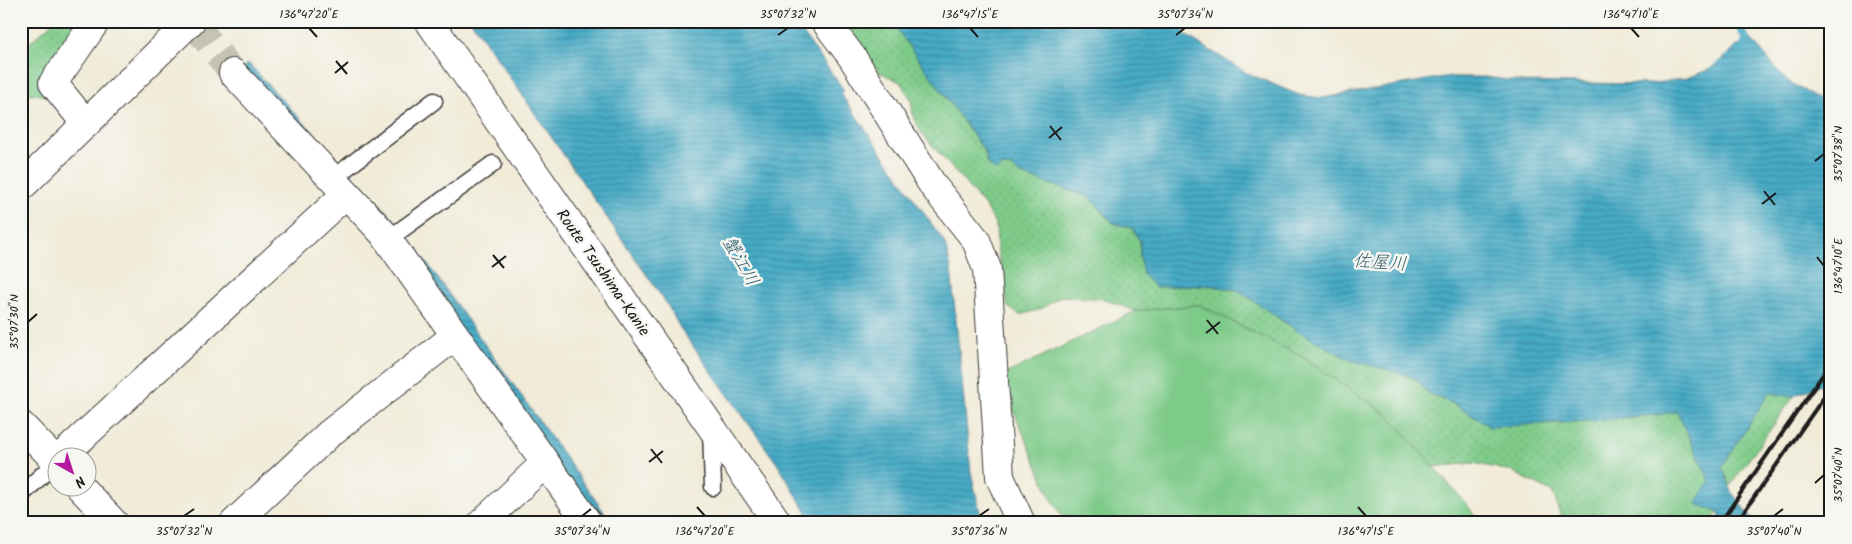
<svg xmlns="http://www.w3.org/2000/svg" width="1852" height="544" viewBox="0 0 1852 544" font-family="Kalam,'Klee One',sans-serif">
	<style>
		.grass { fill: url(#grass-dots); stroke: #4d7452 }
		.garden { fill: #7ecb89; stroke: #4d7452 }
		.water { fill: url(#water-rules); stroke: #316371 }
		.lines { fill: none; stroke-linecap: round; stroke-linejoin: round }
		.stream { stroke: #46aac6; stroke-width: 8 }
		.street-tunnel { stroke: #c6c2b2; stroke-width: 28; stroke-dasharray: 28 14; stroke-linecap: butt }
		.lane-casing { stroke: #3c3b38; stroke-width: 19 }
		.street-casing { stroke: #3c3b38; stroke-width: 30 }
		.secondary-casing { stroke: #3c3b38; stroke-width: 30 }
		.highway-casing { stroke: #3c3b38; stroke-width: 30 }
		.lane { stroke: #fff; stroke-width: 16 }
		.street { stroke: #fff; stroke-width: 28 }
		.secondary { stroke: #fff; stroke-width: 28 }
		.highway { stroke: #fff; stroke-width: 28 }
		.rail { stroke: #1c1c1c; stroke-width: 4 }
		.ticks { fill: none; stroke: #1c1c1c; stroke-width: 2 }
		.labels { text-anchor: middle; stroke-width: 5; stroke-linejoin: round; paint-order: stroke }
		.street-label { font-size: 16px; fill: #1c1c1c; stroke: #f6f6f2 }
		.water-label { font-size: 18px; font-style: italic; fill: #2f5c68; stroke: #f6f6f2 }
		.neatline { fill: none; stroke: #1c1c1c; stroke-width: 2 }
		.ticks-label { font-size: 12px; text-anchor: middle; fill: #1c1c1c }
	</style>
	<defs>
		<pattern id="grass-dots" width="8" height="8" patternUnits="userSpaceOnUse" patternTransform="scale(1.25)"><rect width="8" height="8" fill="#7ecb89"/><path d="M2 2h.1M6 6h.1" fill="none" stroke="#6cae76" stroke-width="1.8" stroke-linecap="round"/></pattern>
		<pattern id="water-rules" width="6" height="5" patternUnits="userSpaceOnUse" patternTransform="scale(1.25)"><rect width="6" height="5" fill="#46aac6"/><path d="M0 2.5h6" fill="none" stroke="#3a8aa0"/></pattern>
	</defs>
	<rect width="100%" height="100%" fill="#f6f6f2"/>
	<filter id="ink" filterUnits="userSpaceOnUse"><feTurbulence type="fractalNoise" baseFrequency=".02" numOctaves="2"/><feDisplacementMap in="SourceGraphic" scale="10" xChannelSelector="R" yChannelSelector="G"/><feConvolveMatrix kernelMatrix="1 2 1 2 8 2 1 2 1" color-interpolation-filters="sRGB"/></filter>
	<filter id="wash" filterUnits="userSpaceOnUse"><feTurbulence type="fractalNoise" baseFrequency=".0096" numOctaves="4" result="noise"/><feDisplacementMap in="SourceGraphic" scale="20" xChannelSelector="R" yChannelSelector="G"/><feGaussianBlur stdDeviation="1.12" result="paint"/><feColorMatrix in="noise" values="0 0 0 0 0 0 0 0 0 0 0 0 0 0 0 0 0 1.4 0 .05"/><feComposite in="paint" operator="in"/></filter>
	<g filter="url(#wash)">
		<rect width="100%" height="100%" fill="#f1ebd8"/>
		<path class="grass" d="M54,21H82L43,77L46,96L28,93L21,85V50Z
			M837,21H891L986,153V161L1013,167L1019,174L1090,197L1113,223L1132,228L1140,241V257L1155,287L1206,285L1238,290L1296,330L1416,379L1428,393L1456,405L1490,427L1605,420L1677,412L1710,481L1718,512L1710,523H1563L1553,493L1511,471L1473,463L1433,467L1388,415L1299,355L1199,305L1136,311L1103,299L1061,296L1041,309L1020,315L1008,307L997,248L996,225L984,205L920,131L913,114L911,99L900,82L879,72Z
			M1769,392L1794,396L1730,486L1722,467Z"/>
		<path class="garden" d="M1199,305L1299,355L1389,416L1469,507L1478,523H1066L1051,498L999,377L1136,311Z"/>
		<path class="water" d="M471,21H787L793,28L797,25L844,90L841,94L945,243L951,269L971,472L980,512L986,523H813L778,465L680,328L668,306Z
			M891,21H1177L1187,36L1247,73L1299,95L1322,98L1444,77H1486L1523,82L1649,84L1687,78L1710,69L1746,39L1752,40L1786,80L1821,100L1831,102V381L1794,396L1769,393L1722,467L1733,494L1755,523H1722L1718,512L1696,504L1710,481L1677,412L1605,420L1490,427L1456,405L1428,393L1416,379L1404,374L1350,360L1296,330L1238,290L1206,285L1155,287L1143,275L1140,257V241L1132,228L1113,223L1090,197L1019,174L1012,167L1003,166L998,171L992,168L986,161V153Z
			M248,63L391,216L429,266L612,523H601L243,67Z"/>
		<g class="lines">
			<path class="stream" d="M1736,21L1746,39L1743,49"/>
		</g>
	</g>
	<g filter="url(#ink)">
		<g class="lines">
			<path class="street-tunnel" d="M192,21L233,73"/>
			<defs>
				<path id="lane" d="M332,179L434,101
					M387,240L493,164
					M711,431L713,487
					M21,495L56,462"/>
				<path id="street" d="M825,21L852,57L934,187L976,240L987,269L1000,477L1021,523
					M233,73L383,233L588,523
					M86,124L53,83L96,21
					M21,425L58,463
					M62,456L346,194
					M79,486L114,523
					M234,523L330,433L455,336
					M482,523L545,463"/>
				<path id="secondary" d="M429,21L778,523"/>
				<path id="highway" d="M21,187L191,21"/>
			</defs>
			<use href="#lane" class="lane-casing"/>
			<use href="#street" class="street-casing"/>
			<use href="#secondary" class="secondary-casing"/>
			<use href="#highway" class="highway-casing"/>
			<use href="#lane" class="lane"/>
			<use href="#street" class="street"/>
			<use href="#secondary" class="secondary"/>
			<use href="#highway" class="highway"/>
			<path class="rail" d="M1720,523L1831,363
				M1736,523L1831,387"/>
		</g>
	</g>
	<path class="ticks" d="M309,28L317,37M970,28L978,37M1631,28L1639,37M778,35L788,28M1176,35L1185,28M336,61L347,74M335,73L348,62M1050,126L1061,140M1049,138L1062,127M1815,161L1824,154M1764,191L1775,205M1762,204L1776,193M493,255L504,268M1817,257L1824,266M492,267L506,256M1207,320L1218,334M28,322L37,314M1206,333L1220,322M651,449L662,463M649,462L663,451M1815,483L1824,475M697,507L705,516M1358,507L1366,516M184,516L194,509M582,516L591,509M979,516L989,509M1774,516L1783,509"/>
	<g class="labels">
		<g class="street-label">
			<text transform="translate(604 272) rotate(55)" y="6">Route Tsushima-Kanie</text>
		</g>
		<g class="water-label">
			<text transform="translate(741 261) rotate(60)" y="6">蟹江川</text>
			<text transform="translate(1380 262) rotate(4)" y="6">佐屋川</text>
		</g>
	</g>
	<rect width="1852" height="544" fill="none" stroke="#f6f6f2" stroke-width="55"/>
	<g transform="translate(72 472) rotate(141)"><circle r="24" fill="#f6f6f2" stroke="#9f9f9c"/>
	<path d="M0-4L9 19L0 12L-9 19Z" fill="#b5179e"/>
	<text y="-8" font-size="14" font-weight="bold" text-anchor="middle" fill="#1c1c1c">N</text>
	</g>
	<rect x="28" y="28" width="1796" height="488" class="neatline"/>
	<g class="ticks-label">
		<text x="309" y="18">136°47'20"E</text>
		<text x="788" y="18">35°07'32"N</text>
		<text x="970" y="18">136°47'15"E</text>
		<text x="1185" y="18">35°07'34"N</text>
		<text x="1631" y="18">136°47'10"E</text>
		<text transform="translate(1838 154) rotate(-90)" y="4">35°07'38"N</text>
		<text transform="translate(1838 266) rotate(-90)" y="4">136°47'10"E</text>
		<text transform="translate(14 322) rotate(-90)" y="4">35°07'30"N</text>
		<text transform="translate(1838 475) rotate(-90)" y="4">35°07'40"N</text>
		<text x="184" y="535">35°07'32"N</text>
		<text x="582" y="535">35°07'34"N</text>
		<text x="705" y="535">136°47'20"E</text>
		<text x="979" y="535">35°07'36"N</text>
		<text x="1366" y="535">136°47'15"E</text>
		<text x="1774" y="535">35°07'40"N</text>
	</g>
</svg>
